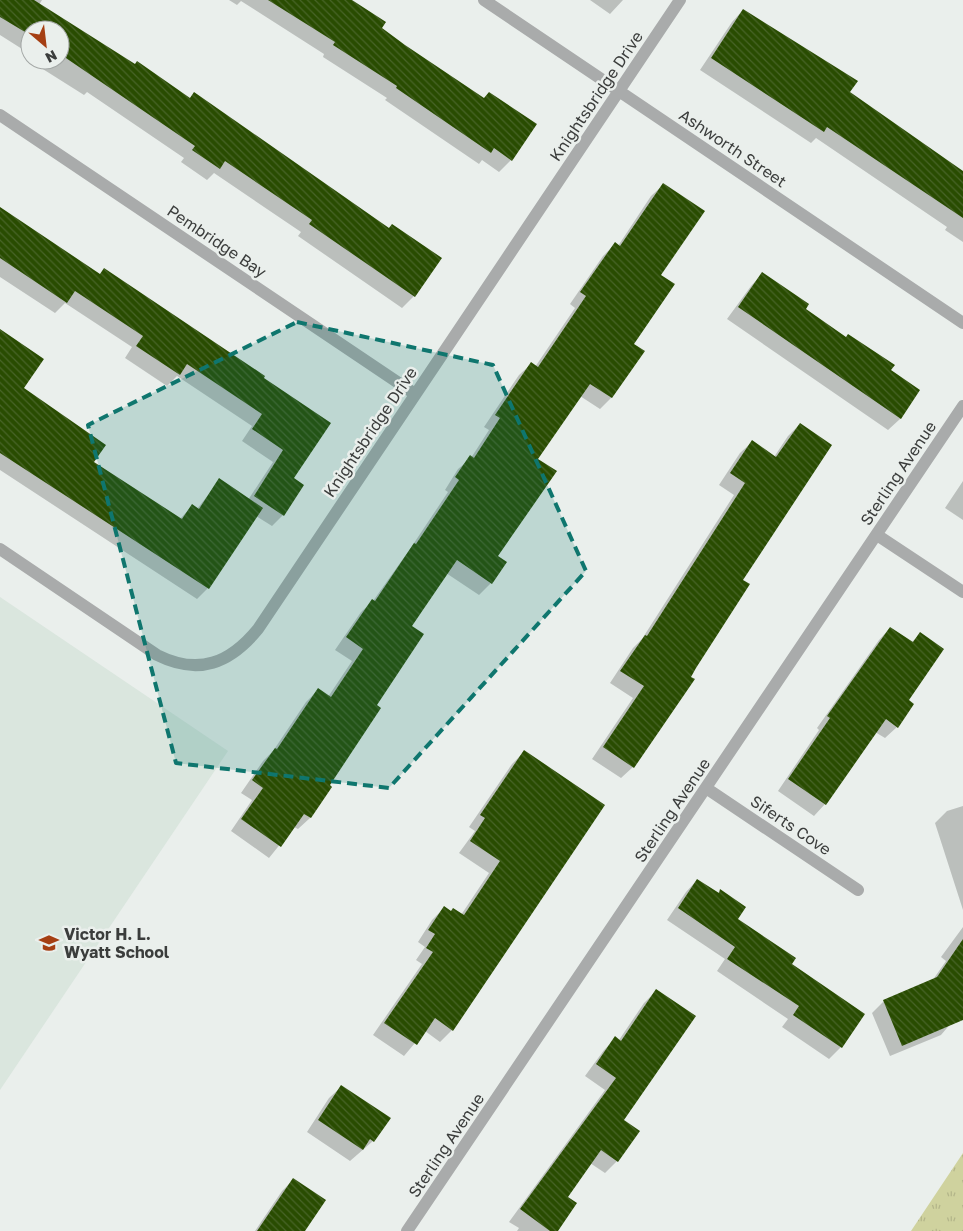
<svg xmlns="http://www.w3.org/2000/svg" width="963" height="1231" viewBox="0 0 963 1231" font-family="'Golos Text',sans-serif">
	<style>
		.built { fill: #dae6de }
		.grass { fill: url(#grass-tufts) }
		.shadow { fill: #0003 }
		.building { fill: url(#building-back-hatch) }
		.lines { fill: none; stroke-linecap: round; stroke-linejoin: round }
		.minor { stroke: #a9abab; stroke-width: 12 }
		.marked { fill: #0f766e; fill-opacity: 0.2; stroke: #0f766e; stroke-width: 4; stroke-dasharray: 10 6; stroke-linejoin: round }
		.labels { text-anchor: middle; stroke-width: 5; stroke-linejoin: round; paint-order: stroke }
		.street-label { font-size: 16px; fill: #3b3d3c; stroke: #eaefec }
		.poi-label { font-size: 16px; font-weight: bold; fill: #3b3d3c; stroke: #eaefec; text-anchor: start }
	</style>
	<defs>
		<pattern id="grass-tufts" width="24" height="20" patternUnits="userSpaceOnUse" patternTransform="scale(1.25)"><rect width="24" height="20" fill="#cfd29e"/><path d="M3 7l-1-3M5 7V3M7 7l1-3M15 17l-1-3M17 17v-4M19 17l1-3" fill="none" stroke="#b3b589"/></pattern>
		<pattern id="building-back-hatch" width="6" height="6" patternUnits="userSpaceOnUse" patternTransform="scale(1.25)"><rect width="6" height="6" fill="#294c01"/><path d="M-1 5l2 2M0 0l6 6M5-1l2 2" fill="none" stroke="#486428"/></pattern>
	</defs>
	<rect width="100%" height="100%" fill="#eaefec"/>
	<path class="built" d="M0,597L228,751L0,1090Z"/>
	<path class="grass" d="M963,1153V1231H910H911Z"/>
	<path class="shadow" d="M0,0H42L39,5L189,99L194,93L388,229L392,225L440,258L414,296L402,308L298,236L301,232L214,173L207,180L181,162L184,158L87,92L84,95L38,66L39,60H60V30H30V54L0,35Z
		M229,0H336L381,29L511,160L499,172L482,160L479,164L385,100L387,98L323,57L324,54L241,1L237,5Z
		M590,0H623L610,14Z
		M743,10L849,93L963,172V242L945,230L947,227L816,138L811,143L700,70L732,22Z
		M663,185L660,275L632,344L643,351L611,398L600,409L580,396L536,459L496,556L491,583L479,595L446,573L410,626L375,705L328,786L330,787L310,818L298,829L294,827L269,858L231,831L252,800L241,793L263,761L273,751L306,702L318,690L328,697L352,661L335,650L361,612L373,601L410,549L448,492L445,490L458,469L471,458L489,430L484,427L519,375L531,364L535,367L575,308L570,304L603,256L615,244L618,246L651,196Z
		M0,209L99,275L104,270L263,377L292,478L283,515L272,526L256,516L208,588L197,599L0,470V332L22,388L93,462L180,519L192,506L197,509L220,480L248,500L273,462L242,441L252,426L177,376L167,386L125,358L132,347L65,303L55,313L0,277Z
		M762,274L804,310L919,390L900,419L888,430L727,319L751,286Z
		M800,424L741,580L633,767L621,778L592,759L633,698L610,683L633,648L642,639L734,495L719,485L740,453L752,442L774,457L788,436Z
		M963,481V520L945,508Z
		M890,628L911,643L920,634L907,700L897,727L885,738L875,732L825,804L814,816L778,791L819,730L817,728L879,640Z
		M524,752L603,805L452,1030L440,1042L425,1031L404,1056L373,1035L422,964L416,960L425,947L418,942L432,920L444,908L461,915L489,873L459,853L475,831L469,827L512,764Z
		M963,806V910L935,823L947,811Z
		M697,880L717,894L720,891L737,919L790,964L841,1047L829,1059L782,1027L788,1019L717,971L725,959L667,920L686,892Z
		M963,927V1009L941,1035L890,1056L872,1013L884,1001L932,981L946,961L941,957Z
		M656,991L622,1120L638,1131L617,1161L605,1173L590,1163L566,1197L556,1231H517L519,1228L509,1222L605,1090L585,1076L604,1050L616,1038L619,1040L644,1003Z
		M341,1087L373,1141L350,1161L307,1132L329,1098Z
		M293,1180L303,1231H255L282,1191Z"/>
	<path class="building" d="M0,0H34L135,64L137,61L190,98L194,92L389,228L392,224L442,258L415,297L309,224L312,220L225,161L220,169L192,150L195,146L60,54V30H30V35L0,17Z
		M268,0H352L386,22L382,28L405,45L484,98L489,92L537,124L512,161L494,148L491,153L396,88L397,86L333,45L335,42Z
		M743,9L858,81L850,92L963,171V218L827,127L824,132L711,58Z
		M663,183L705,211L661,275L675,284L634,344L645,351L612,398L590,384L538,459L557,471L498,556L507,562L492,584L457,560L412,626L424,634L377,705L381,708L330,785L332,787L311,818L304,814L281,847L241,819L263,788L252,780L275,748L277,749L318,688L331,697L363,649L346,637L372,599L375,601L414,543L416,544L459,480L455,477L470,455L474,458L500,418L495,415L531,362L538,367L586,296L580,292L615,242L620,246Z
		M0,207L100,274L104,268L265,376L264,378L331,423L294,478L304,485L284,516L254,496L283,450L252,429L262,414L187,364L180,375L136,346L143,336L75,291L67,303L0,258Z
		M762,272L809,304L806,309L846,337L848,334L895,365L891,370L920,390L901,419L738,307Z
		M0,329L44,359L24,388L106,445L94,462L182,519L192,504L199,509L219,478L263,508L209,589L0,453Z
		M800,423L832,445L743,580L750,584L696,668L691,677L695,679L634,768L603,747L644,686L620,671L645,635L647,636L745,483L730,473L752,440L776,457Z
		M890,627L913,642L920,632L944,649L909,700L914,704L898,728L886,719L826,805L788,779L830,718L827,716Z
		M524,750L605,805L453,1031L435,1018L417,1045L384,1023L433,952L426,948L435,934L428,930L444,906L451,911L453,908L464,915L500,861L470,841L485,818L480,815Z
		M697,879L719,893L720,889L746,907L738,919L796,958L792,964L865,1014L842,1048L793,1015L799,1006L727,959L735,947L678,908Z
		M963,939V1020L902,1046L883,1000L937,977Z
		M656,989L696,1016L624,1120L640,1131L618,1162L601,1150L568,1197L577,1203L558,1231H550L520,1209L616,1078L596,1064L615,1036L621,1041Z
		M341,1085L391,1118L374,1142L370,1139L363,1150L318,1120Z
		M293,1178L326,1200L305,1231H257Z"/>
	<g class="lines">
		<path class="minor" d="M484,0L963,323
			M0,115L415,394
			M877,535L963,592
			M0,549L157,655C199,676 230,663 258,629L680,0
			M706,788L858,890
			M407,1231L963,406"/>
	</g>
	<path class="marked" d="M297,322L493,365L586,571L389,788L176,763L88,425Z"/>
	<defs>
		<symbol id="school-bare" viewBox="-9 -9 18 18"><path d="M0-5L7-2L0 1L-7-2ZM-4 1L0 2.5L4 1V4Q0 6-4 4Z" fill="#a53f13" stroke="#eaefec" stroke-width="2.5" paint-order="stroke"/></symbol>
	</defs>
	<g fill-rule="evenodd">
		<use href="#school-bare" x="35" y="929" width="28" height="28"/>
	</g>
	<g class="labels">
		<g class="street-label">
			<text transform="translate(596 96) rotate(-56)" y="6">Knightsbridge Drive</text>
			<text transform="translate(733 148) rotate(34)" y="6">Ashworth Street</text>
			<text transform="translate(217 241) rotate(34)" y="6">Pembridge Bay</text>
			<text transform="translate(370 432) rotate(-56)" y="6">Knightsbridge Drive</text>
			<text transform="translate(898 473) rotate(-56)" y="6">Sterling Avenue</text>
			<text transform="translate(672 810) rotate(-56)" y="6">Sterling Avenue</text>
			<text transform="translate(791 825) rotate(34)" y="6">Siferts Cove</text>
			<text transform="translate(446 1145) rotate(-56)" y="6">Sterling Avenue</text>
		</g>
		<g class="poi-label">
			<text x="64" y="940">Victor H. L.<tspan x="64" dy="18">Wyatt School</tspan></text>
		</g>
	</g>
	<g transform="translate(45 45) rotate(152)"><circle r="24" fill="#eaefec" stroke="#a4a8a6"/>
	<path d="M0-4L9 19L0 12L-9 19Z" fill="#a53f13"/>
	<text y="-8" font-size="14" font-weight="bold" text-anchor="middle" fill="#3b3d3c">N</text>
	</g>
</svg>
